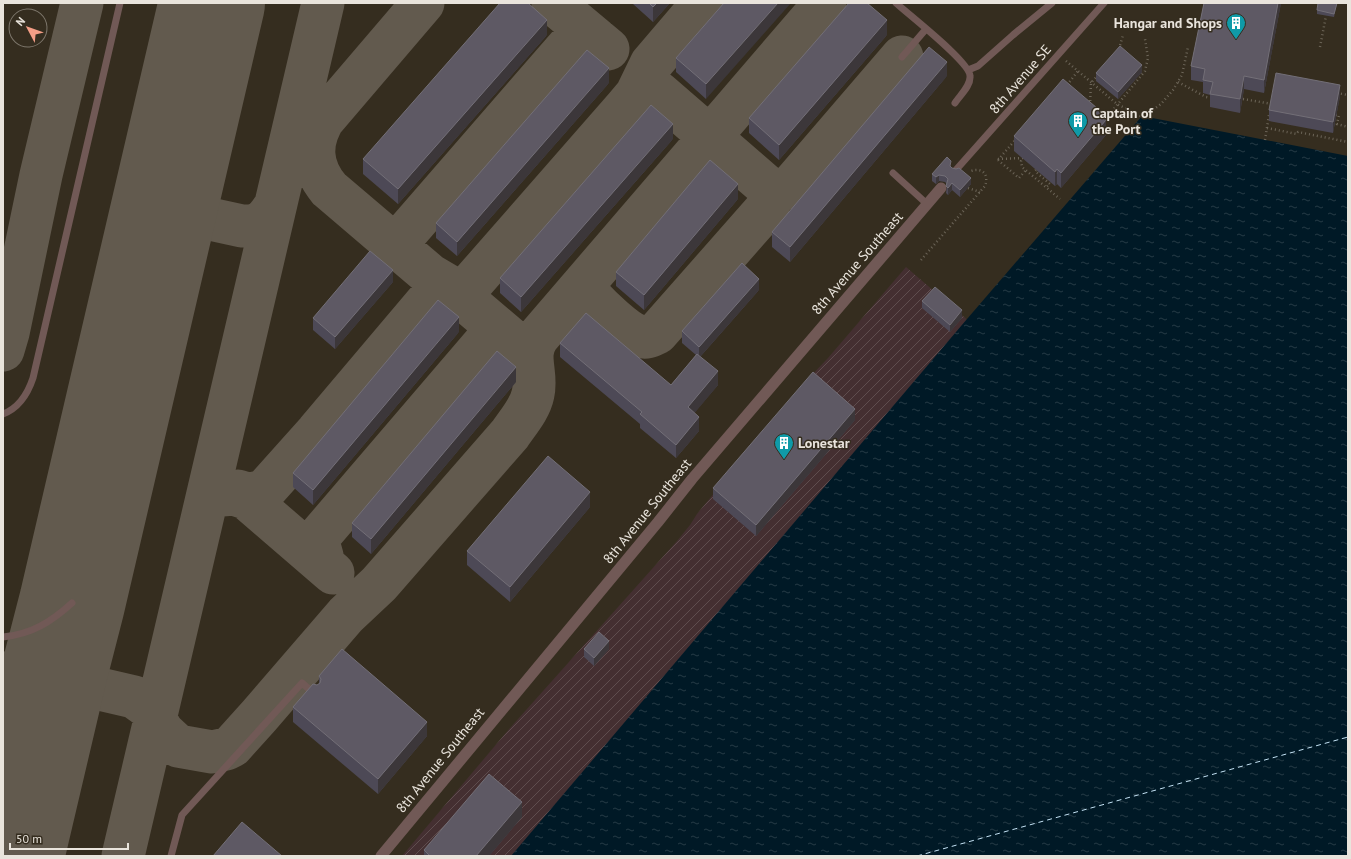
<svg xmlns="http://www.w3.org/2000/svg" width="1351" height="859" viewBox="0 0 1351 859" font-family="'PT Sans',sans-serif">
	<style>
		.industrial { fill: url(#industrial-furrows) }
		.water { fill: url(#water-ripples) }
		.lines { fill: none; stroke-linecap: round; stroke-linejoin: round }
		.ferry { stroke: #c5e3f5; stroke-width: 1; stroke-dasharray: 5 4; stroke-linecap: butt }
		.taxiway { stroke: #625a4e; stroke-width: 43 }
		.runway { stroke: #625a4e; stroke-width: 106 }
		.path { stroke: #6c6558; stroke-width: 2.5; stroke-dasharray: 1 3; stroke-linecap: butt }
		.service { stroke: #715956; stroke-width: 7 }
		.minor { stroke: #715956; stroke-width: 11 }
		.wall { fill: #4d4956 }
		.shaded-wall { fill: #3c373a }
		.building { fill: #5e5964; stroke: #736f77 }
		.labels { text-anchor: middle; stroke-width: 3; stroke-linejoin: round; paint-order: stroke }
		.poi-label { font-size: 14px; font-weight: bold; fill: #e9e4dc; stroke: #352d1f; text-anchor: start }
		.street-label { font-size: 14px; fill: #e9e4dc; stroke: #352d1f }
	</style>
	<defs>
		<pattern id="industrial-furrows" width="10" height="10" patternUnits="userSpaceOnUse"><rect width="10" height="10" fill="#442f31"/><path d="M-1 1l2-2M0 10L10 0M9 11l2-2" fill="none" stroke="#5f4d4e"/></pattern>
		<pattern id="water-ripples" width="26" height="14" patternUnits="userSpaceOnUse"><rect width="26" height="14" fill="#001926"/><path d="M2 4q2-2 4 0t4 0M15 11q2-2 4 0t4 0" fill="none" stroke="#253a45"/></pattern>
	</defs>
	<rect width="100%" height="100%" fill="#352d1f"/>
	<path class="industrial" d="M906,267L978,329L527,856H402L510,728L677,541L690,525L697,514L807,380L828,358Z"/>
	<path class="water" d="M1142,116L1348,156V856H511L967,319Z"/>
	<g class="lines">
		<path class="ferry" d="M917,856L1348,737"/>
		<path class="taxiway" d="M553,3L608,49
			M636,95C643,89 651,88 659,93L764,184C773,191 782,193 792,185L902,57
			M325,117C309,142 310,166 329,189L430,275L447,285L520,347L529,356L531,360
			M306,140L423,3
			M187,214L242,226C260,227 266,220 275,206
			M383,235C392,238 398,238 406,233L571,43C579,36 586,33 596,39
			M157,237C165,226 171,213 187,214C167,202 173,181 174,161
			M590,277C587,284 587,290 590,296C600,307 626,332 639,336C646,339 651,336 657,333L768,207C772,199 771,191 764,184
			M472,306C467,299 467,292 470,285L625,108L636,95L651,64L703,3
			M3,350L8,333L41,175L82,3
			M238,491C248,495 256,494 266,489L317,432L432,296L434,286L430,275
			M222,495L234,494L246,498L333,573
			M323,564C324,554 315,545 321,534L488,339L491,331L487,319
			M3,673C33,673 52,666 63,637
			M78,684L134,697L148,707L156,717L160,728L164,733L178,746L212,752L226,749L232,746L259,716L346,615L379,584L510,434C518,422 530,409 533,394C538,373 525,356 538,337L825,3
			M44,718C52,703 57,684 78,684C58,670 66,657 63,637
			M123,856L323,3"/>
		<path class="runway" d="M11,856L55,669L72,603L212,3"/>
		<path class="path" d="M1320,47L1326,16
			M1119,49L1123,35
			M1066,61L1117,104L1143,117L1161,104L1173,90L1182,75L1188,47
			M1178,82L1206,97L1212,98
			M1067,85L1078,71
			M1337,93L1348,95
			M1243,99L1272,104
			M1090,105L1091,83L1098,75
			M1336,115H1339L1337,124L1348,127
			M1104,121L1145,71L1148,58L1145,39
			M1267,128L1297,134L1298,132L1348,142
			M1265,140L1269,115
			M998,159L1023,158L1021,161L1022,167L1060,199
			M998,160L1016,139
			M998,160L1019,178L1026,170
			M1036,170L1035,171L1050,184L1046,187
			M968,188L980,192
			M921,260L985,186C989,175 983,167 971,171"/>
		<path class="service" d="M896,3C909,15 970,62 970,76C971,86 960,95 955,103
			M902,57L926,29
			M968,70L978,66L1013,35L1052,3
			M955,171L1104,3
			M893,173L927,204
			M3,414C19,408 28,393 33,378L120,3
			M3,637C32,634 51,622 72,603
			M171,856L182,815L302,683L316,695"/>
		<path class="minor" d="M381,856L658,522L692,479L941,188"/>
	</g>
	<path class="wall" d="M633,3H670L653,22L633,4Z
		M724,3L706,99L676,72V58Z
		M1204,3H1281L1264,93L1244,89L1240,113L1210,107V95L1203,93V82L1191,80V66Z
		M1337,3L1334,17L1317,14V10Z
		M547,35L398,204L363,174V159Z
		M887,35L779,160L749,133V118Z
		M1142,72L1118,99L1096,81V73Z
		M947,76L790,262L772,247V232Z
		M609,83L457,256L436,238V223Z
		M1340,96L1333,133L1269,121V110Z
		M1104,118L1106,135L1061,188L1057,184L1055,186L1014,151V136Z
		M673,139L521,312L500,293V278Z
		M951,167L971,184L960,197L952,190L948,195L946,193L947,184L945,182L939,181L936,184L932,181V174Z
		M738,199L644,310L616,286V272Z
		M393,282L335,349L313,330V318Z
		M759,290L700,357L718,385L694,413L699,431L676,458L640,428V424L560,357V343L671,385L696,355L682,343V331Z
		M922,301L962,318L950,332L922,308Z
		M459,332L313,505L293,487V473Z
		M516,382L371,554L352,537V523Z
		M855,420L756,536L713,499V488Z
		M590,507L510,602L467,565V551Z
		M584,649H609L594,666L584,657Z
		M319,676L427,736L378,794L293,722V707L319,684Z
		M522,817L489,856H424V850Z"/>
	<path class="shaded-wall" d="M657,3H670L653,22V7Z
		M778,3H791L706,99V84Z
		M1278,3H1281L1264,93V80Z
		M547,20V35L398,204V189Z
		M887,20V35L779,160V145Z
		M947,62V76L790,262V247Z
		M1142,65V72L1118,99V92Z
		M609,68V83L457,256V242Z
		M1244,76V89L1240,113V99Z
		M1340,85V96L1333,133V122Z
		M1104,114V123L1106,120V135L1061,188V173Z
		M673,124V139L521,312V297Z
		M1057,169V184L1055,186V172Z
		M939,175V181L936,184V177Z
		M971,178V184L960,197V190Z
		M952,183V190L948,195V188Z
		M738,184V199L644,310V295Z
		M393,270V282L335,349V337Z
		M759,279V290L699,358V347Z
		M962,310V318L950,332V325Z
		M459,317V332L313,505V490Z
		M516,367V382L371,554V539Z
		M718,371V385L688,421V407Z
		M855,409V420L756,536V525Z
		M699,417V431L676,458V445Z
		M590,492V507L510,602V587Z
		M609,641V649L594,666V658Z
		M427,722V736L378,794V779Z
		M522,802V817L489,856H476Z"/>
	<path class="building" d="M500,3H528L547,20L398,189L363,159Z
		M649,3H657L653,7Z
		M724,3H778L706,84L676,58Z
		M849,3H867L887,20L779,145L749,118Z
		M1204,3H1278L1264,80L1244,76L1240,99L1210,94L1213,82L1203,80L1205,69L1191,66Z
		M1318,3H1337L1334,14L1317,10Z
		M1120,46L1142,65L1118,92L1096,73Z
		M929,47L947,62L790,247L772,232Z
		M587,50L609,68L457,242L436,223Z
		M1276,73L1340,85L1333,122L1269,110Z
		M1063,79L1104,114L1102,117L1106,120L1061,173L1057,169L1055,172L1014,136Z
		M651,105L673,124L521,297L500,278Z
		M947,157L951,161L950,166L952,168L956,169L959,168L971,178L960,190L952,183L948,188L946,186L948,179L945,176L939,175L936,177L932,174Z
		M710,160L738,184L644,295L616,272Z
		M370,251L393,270L335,337L313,318Z
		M742,263L759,279L699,347L682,331Z
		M935,287L962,310L950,325L922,301Z
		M438,300L459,317L313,490L293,473Z
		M586,313L671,385L697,354L718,371L688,407L699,417L676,445L640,414L642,412L560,343Z
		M497,351L516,367L371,539L352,523Z
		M813,372L855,409L756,525L713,488Z
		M548,456L590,492L510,587L467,551Z
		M599,632L609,641L594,658L584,649Z
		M342,649L427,722L378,779L293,707L313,684L317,685L320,683L321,679L319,676Z
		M489,774L522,802L476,856H429H430L424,850Z
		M242,822L282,856H213Z"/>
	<defs>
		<symbol id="building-pin" viewBox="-11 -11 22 30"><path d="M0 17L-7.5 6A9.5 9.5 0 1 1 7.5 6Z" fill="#0f9aa8" stroke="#352d1f"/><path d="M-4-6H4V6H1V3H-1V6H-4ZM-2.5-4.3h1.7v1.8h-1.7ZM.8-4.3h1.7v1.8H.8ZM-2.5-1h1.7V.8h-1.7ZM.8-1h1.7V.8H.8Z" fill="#fff"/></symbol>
	</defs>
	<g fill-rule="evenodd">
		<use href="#building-pin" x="1225" y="12" width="22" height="30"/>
		<use href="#building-pin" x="1067" y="110" width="22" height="30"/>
		<use href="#building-pin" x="773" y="432" width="22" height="30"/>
	</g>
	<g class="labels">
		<g class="poi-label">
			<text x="1222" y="28" text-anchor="end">Hangar and Shops</text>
			<text x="1092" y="118">Captain of<tspan x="1092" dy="16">the Port</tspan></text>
			<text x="798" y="448">Lonestar</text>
		</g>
		<g class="street-label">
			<text transform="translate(1020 79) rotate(-49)" y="5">8th Avenue SE</text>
			<text transform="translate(857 263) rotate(-49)" y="5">8th Avenue Southeast</text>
			<text transform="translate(647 511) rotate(-51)" y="5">8th Avenue Southeast</text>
			<text transform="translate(440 760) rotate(-51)" y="5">8th Avenue Southeast</text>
		</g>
	</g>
	<rect width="1351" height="859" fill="none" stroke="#e9e4dc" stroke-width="8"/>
	<g transform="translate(28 28) rotate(311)"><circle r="19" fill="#352d1f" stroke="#7d766b"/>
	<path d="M0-3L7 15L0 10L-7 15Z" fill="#f49e86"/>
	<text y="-6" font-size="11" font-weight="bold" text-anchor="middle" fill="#e9e4dc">N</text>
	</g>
	<path d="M10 843v6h118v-6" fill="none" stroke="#e9e4dc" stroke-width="2"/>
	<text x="16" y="843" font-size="12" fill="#e9e4dc" stroke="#352d1f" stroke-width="3" paint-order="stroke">50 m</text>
</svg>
